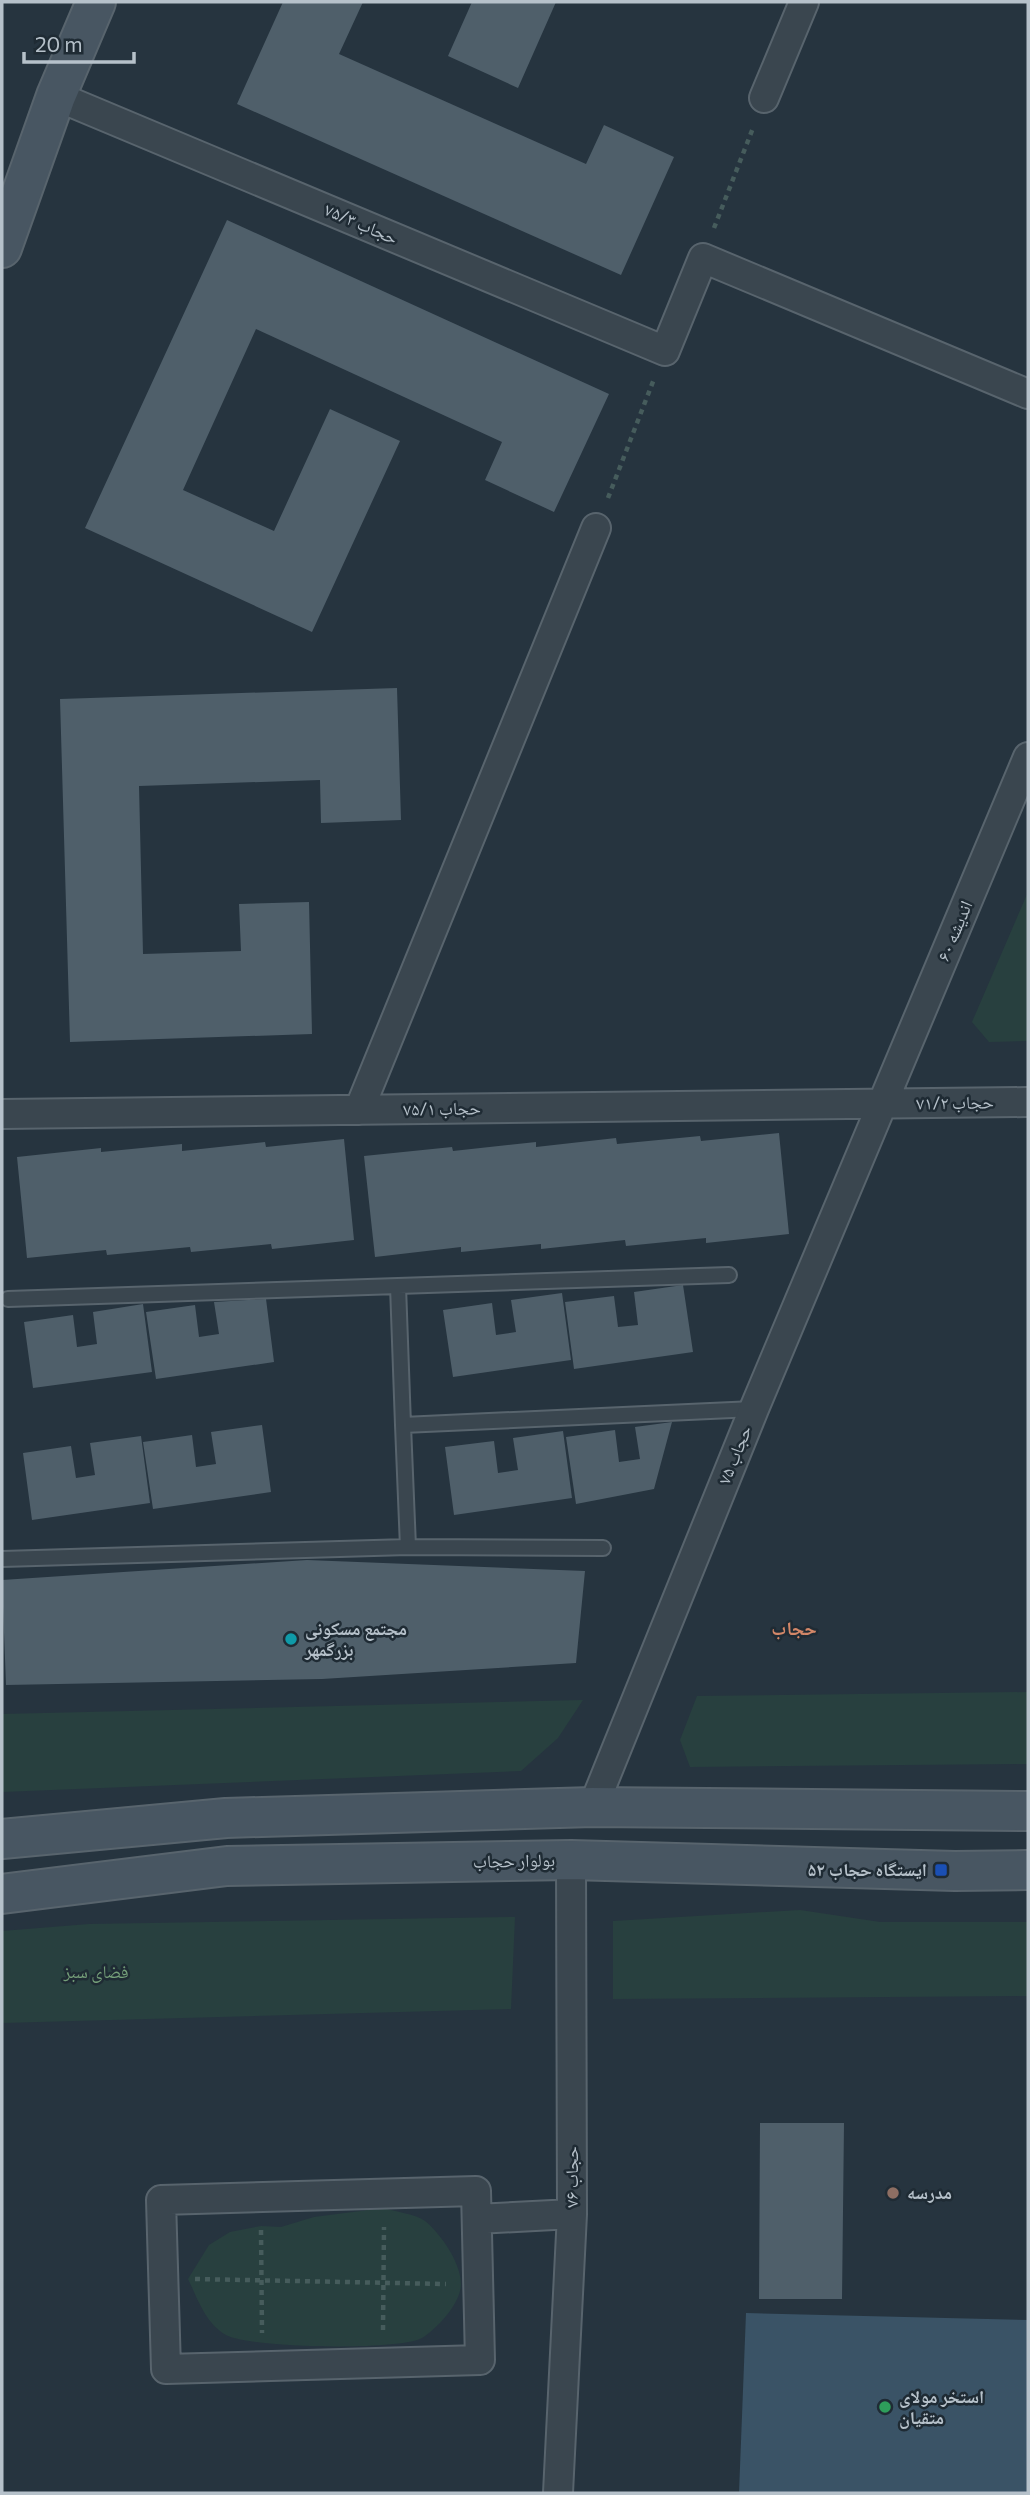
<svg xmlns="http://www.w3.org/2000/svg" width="1030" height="2495" viewBox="0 0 1030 2495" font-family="Commissioner,'Noto Naskh Arabic',sans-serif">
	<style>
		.green { fill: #28403f }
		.water { fill: #3a5366 }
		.building { fill: #4f5f6a }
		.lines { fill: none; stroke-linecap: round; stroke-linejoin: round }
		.lane-casing { stroke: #58646d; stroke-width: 18 }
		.street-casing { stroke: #58646d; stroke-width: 32 }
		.secondary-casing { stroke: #58646d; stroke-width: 42 }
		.path { stroke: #465c5c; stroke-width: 4.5; stroke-dasharray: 5 5; stroke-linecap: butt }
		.lane { stroke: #3a464f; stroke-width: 14 }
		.street { stroke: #3a464f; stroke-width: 28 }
		.secondary { stroke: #485662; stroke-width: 38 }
		.culture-dot { fill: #0f9aa8; stroke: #1f2b34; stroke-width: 2.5 }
		.transit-dot { fill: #1a4fb4; stroke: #1f2b34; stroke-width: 2.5 }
		.education-dot { fill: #8d6e63; stroke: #1f2b34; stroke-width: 2.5 }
		.leisure-dot { fill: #2e9e5b; stroke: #1f2b34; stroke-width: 2.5 }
		.labels { text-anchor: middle; stroke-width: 5; stroke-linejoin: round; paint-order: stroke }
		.street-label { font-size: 18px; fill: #b6c1ca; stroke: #1f2b34 }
		.poi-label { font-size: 18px; font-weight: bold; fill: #b6c1ca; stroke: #1f2b34; text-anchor: start }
		.park-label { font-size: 18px; fill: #759f79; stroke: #1f2b34 }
		.neighbourhood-label { font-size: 19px; font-weight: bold; fill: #d38768; stroke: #1f2b34 }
	</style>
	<rect width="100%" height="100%" fill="#26343f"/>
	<path class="green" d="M1028,892V1041L989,1042L972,1022Z
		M1028,1692V1764L690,1767L680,1740L697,1696Z
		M583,1700L558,1738L521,1771L2,1792V1714Z
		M800,1910L880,1922H1028V1996L613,1999V1921Z
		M515,1917L511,2009L2,2023V1931L89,1924Z
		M384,2208C396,2212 415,2214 425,2221C441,2234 461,2263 461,2284C461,2303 437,2329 422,2338C399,2351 249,2348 226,2335C205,2323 198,2299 188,2279L209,2245L230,2232L261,2226L281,2227L314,2217Z"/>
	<path class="water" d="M746,2313L1028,2320V2493H739Z"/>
	<path class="building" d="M283,2H363L339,54L586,164L604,125L674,157L621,275L237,104Z
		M472,2H556L518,88L448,56Z
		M227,220L609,394L554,512L485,480L502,442L256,329L183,490L274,531L330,409L400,441L312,632L85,528Z
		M397,688L401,820L321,823L320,780L139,786L143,954L241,951L239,904L309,902L312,1034L70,1042L60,699Z
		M779,1133L789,1234L706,1243V1238L626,1246L625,1240L541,1249V1244L461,1252V1247L375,1257L364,1156L452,1147L453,1151L536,1142V1147L616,1138L617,1144L700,1136L701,1141Z
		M344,1139L354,1240L272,1249L271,1244L191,1252L190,1247L107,1255L106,1250L27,1258L17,1157L101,1148V1152L182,1144V1151L265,1142L266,1147Z
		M683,1285L693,1352L574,1369L565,1302L614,1296L618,1327L638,1325L634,1292Z
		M562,1293L571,1360L453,1377L443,1310L492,1303L496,1335L516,1332L511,1300Z
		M266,1299L274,1362L156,1379L146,1312L195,1305L199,1337L219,1334L214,1302Z
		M143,1304L152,1372L33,1388L24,1322L73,1315L77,1347L97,1344L93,1312Z
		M672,1422L654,1489L576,1504L566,1437L615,1430L619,1462L640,1459L635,1427Z
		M262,1425L271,1492L153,1509L143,1442L192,1435L196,1467L216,1464L211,1432Z
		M563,1431L572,1498L454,1515L445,1447L494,1441L498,1473L518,1470L513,1438Z
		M141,1436L150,1503L32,1520L23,1453L71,1446L76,1478L95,1475L90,1443Z
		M307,1560L585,1571L576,1663L322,1679L6,1685L2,1580Z
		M760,2123H844L842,2299H759Z"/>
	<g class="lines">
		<defs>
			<path id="lane" d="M729,1275L398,1286L403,1425L754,1409
				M8,1299L398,1286
				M403,1425L408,1547L603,1548
				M2,1559L408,1547"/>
			<path id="street" d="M56,96L665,351L703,258L1028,394
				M764,98L804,2
				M359,1110L596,528
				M2,1114L1028,1102
				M593,1807L754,1409L1028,757
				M476,2191L480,2360L166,2369L161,2200Z
				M477,2219L572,2214
				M558,2493L572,2214L571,1860"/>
			<path id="secondary" d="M2,248L56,96L96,2
				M2,1839L226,1818L593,1807L1028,1811
				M2,1894L227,1866L571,1860L955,1871L1028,1870"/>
		</defs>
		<use href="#lane" class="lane-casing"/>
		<use href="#street" class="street-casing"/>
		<use href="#secondary" class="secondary-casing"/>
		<path class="path" d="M714,228L753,128
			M608,498L654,379
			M261,2230L262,2333
			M195,2279L446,2284
			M383,2330L384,2227"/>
		<use href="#lane" class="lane"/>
		<use href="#street" class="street"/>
		<use href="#secondary" class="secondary"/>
	</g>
	<circle class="culture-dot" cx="291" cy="1639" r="7"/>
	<rect class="transit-dot" x="934" y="1863" width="14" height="14" rx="3.5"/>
	<circle class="education-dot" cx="893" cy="2193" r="7"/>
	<circle class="leisure-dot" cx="885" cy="2407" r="7"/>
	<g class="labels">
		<g class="street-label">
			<text transform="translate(361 224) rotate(23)" y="6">حجاب ۷۵/۳</text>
			<text transform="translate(955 931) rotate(-67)" y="6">اندیشه ۶۰</text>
			<text transform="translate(955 1103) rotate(-1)" y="6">حجاب ۷۱/۲</text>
			<text transform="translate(442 1109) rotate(-1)" y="6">حجاب ۷۵/۱</text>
			<text transform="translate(735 1455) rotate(-68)" y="6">حجاب ۷۵</text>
			<text transform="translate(514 1861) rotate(-1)" y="6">بولوار حجاب</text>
			<text transform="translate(572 2177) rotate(-90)" y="6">حجاب ۷۶</text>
		</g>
		<g class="poi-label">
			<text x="305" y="1635">مجتمع مسکونی<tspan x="305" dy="21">بزرگمهر</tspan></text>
			<text x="927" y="1876" text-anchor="end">ایستگاه حجاب ۵۲</text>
			<text x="907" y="2199">مدرسه</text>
			<text x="899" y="2403">استخر مولای<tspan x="899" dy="21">متقیان</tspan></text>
		</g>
		<g class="park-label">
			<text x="96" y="1978">فضای سبز</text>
		</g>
		<g class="neighbourhood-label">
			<text x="794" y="1635">حجاب</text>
		</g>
	</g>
	<rect width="1030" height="2495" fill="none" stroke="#b6c1ca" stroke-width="7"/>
	<path d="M24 52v10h110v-10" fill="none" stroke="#b6c1ca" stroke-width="3.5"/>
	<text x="35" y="52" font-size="21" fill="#b6c1ca" stroke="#1f2b34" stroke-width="5" paint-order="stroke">20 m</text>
</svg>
